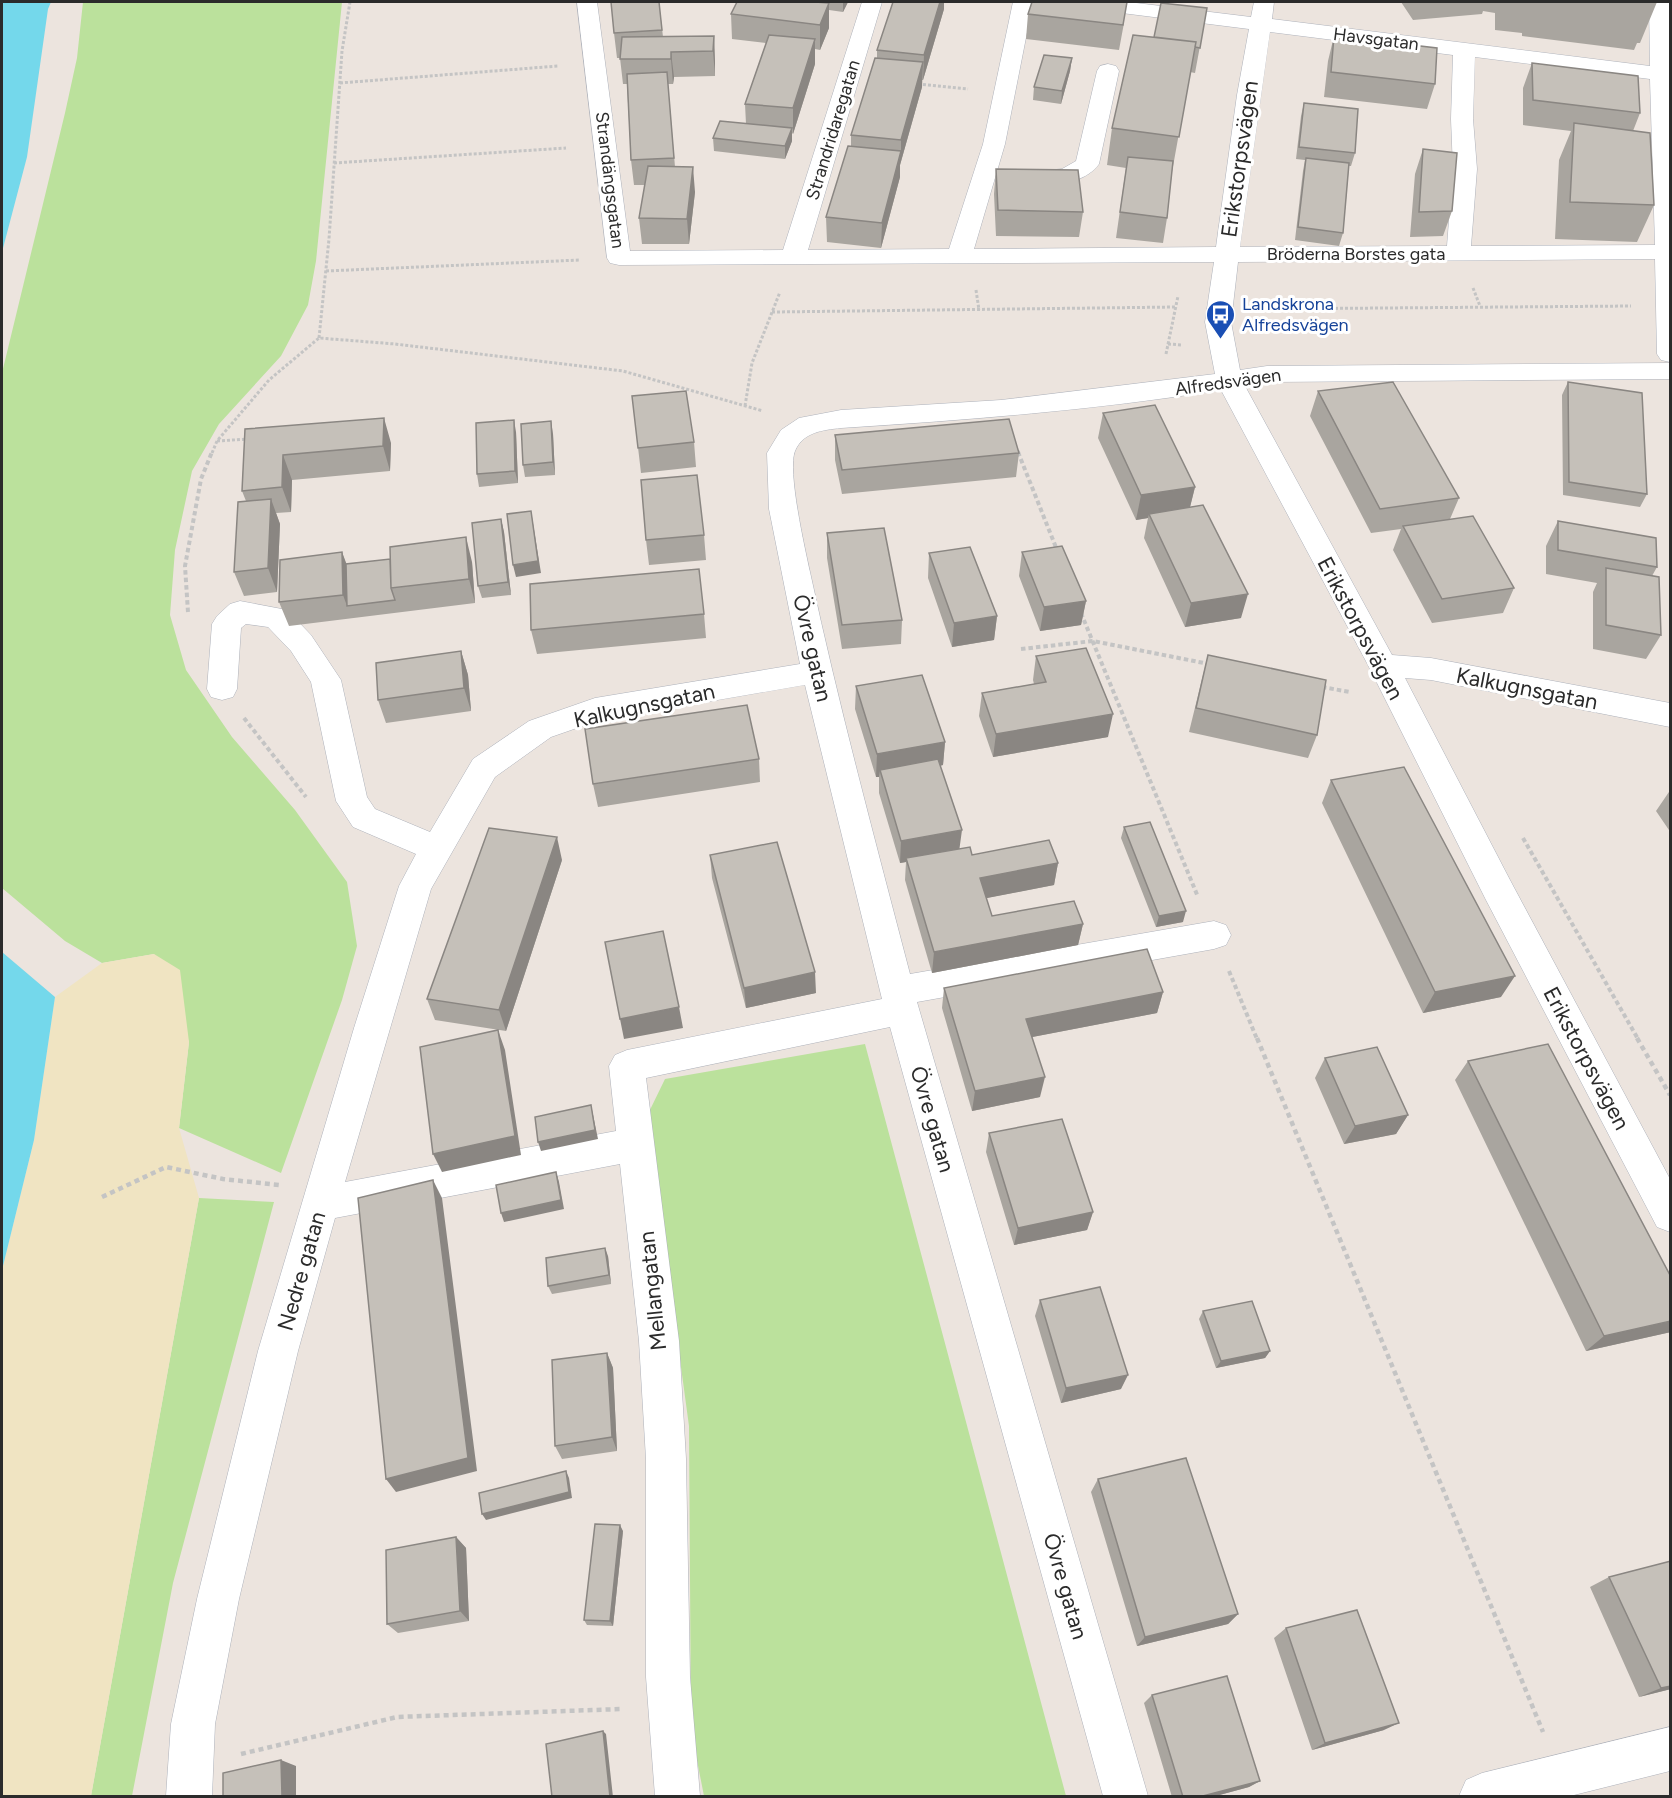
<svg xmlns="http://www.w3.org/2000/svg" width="1672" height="1798" viewBox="0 0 1672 1798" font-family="Figtree,sans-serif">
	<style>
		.green { fill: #bbe19c }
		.sand { fill: #f0e4c2 }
		.water { fill: #74d8eb }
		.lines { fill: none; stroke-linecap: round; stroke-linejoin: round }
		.minor-casing { stroke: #aeb2bb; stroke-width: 1 }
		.path-far2 { stroke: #c4c4c4; stroke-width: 3; stroke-dasharray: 3 2; stroke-linecap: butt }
		.path-far1 { stroke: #c4c4c4; stroke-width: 4; stroke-dasharray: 4.5 3; stroke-linecap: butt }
		.path { stroke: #c4c4c4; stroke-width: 4.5; stroke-dasharray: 5 4; stroke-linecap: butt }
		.minor { fill: #fff; fill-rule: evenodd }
		.wall { fill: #a9a59f }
		.shaded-wall { fill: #8a8682 }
		.building { fill: #c5c0b9; stroke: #8a8682; stroke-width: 1.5 }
		.labels { text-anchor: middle; stroke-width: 6; stroke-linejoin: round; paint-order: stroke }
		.far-street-label { font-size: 18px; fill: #2b2b2b; stroke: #fff }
		.far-transit-label { font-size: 18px; fill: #164399; stroke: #fff; text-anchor: start }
		.street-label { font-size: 22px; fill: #2b2b2b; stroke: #fff }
	</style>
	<rect width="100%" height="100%" fill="#ece4de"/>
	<path class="green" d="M83,2H342L316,261L308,305L281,356L219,424L192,471L175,550L170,615L186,670L232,737L295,810L347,882L357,946L342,1000L281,1173L179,1128L189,1042L154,954L102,963L65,941L2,888V373L65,113L77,58Z
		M865,1044L1066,1796H704L691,1730L689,1426L647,1116L665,1079Z
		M199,1198L274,1202L173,1583L132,1796H91Z"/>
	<path class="sand" d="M154,954L180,970L189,1042L179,1128L199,1198L91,1796H2V1270L34,1140L55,997L102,963Z"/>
	<path class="water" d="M2,2H51L48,9L27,157L2,252Z
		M2,952L55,997L34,1140L2,1270Z"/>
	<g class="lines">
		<defs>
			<path id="minor" d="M577,2H597L630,251L783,250L862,2H882L808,250L949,249L983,144L1013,2H1033L1005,144L974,249L1216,247L1237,95L1249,29L1082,8L1075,6L1072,2H1128L1251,17L1254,2H1274L1272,19L1650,66L1649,2H1669L1670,362L1661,360L1657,354L1655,259L1238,262L1231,322L1240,370L1267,366L1670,363V379L1267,382L1245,386L1392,655L1431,658L1670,703V727L1431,680L1405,678L1510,880L1670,1179V1232L1657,1227L1486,900L1368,665L1221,390C1095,410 968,420 841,428C823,430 803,432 795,451C787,470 805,549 810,572C839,707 875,840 910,974L1214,921L1226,925L1231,935L1226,945L1214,949L917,1002L1148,1796H1103L890,1027L646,1078L679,1341L686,1459L690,1677L700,1796H655L646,1677V1459L639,1341L620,1164L335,1218L298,1351L239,1599L215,1724L212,1796H166L171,1724L197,1599L258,1351L354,1028L399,886L416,854L353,827L336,801L311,682L291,651L268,627L246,624L241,628L237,689L233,697L222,700L211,697L207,689L212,624L217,616L230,604L240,601L287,610L311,635L341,680L367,797L375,809L430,832L473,759L529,721L595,698L800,664L769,509L767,453L781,430L799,418L841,410L1001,400L1215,374L1205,322L1214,262L619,265L610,263L607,258ZM1270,32L1453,55L1451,119L1453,169L1447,246L1240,247ZM1475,57L1650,79L1655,245L1471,246L1477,169L1473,119ZM805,685L882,999L627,1050L615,1055L609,1066L616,1131L345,1182L431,889L495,777L551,737L597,721Z
				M1108,64L1116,66L1119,71L1099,164C1084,185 1047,188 1025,182L1021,177L1025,172L1062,169L1076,161L1097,71L1100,66Z
				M1670,1727V1771L1570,1796H1459L1466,1780L1482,1773Z"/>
		</defs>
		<use href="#minor" class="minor-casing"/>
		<path class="path-far2" d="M340,83L558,66
			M918,84L968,89
			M334,163L566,148
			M326,271L580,260
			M1473,288L1480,306
			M976,290L979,310
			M1260,309L1631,306
			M772,312L1176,307
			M319,338L329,239L342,51L350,2
			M1168,344L1182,345
			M1166,354L1178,296
			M745,406L752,363L780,292
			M217,441L249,439
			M1018,451L1019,453
			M212,453L217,441L269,380L319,338L395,344L623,371L763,411"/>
		<path class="path-far1" d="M1018,452L1057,550
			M188,612L185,566L201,479L212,452
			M1081,613L1198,897
			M1021,649L1093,641L1209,664
			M1322,687L1350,692
			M244,718L306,797
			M1523,838L1638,1039
			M1229,971L1257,1039"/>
		<path class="path" d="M1257,1038L1543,1732
			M1637,1038L1670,1095
			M102,1197L166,1167L223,1179L279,1185
			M241,1754L397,1717L622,1709"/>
		<use href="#minor" class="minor"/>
	</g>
	<path class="wall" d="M659,2L663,37L714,36L715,76L674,77L673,84H668L675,167L695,192L689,244H642L639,218L645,185H634L631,160L627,84H623L620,58H617L614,33Z
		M737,2H848L843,12L829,10V28L820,50L815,49V64L793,134L792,133V141L785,159L714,151L713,138L746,124L745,104L766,43L732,39L731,14Z
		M893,2H944V9L923,80H922V87L900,165V177L881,248L827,242L826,217L851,146V135L877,58V50Z
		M1401,2H1657L1640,43H1637L1634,50L1522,36V33L1495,30V13L1483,11L1482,14L1413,20Z
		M1207,8L1195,73L1190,72L1172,172L1167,218L1163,243L1116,238L1126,168L1107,165L1112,128L1154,37Z
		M1028,14L1124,23L1119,50L1026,39Z
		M1334,36L1435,84L1427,109L1324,97L1328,61Z
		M1072,58L1070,71L1061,104L1033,100L1034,87Z
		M1532,63L1640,113L1633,131L1654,205L1637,242L1555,239L1559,160L1571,131L1523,125V88Z
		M1304,103L1355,153L1351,166H1349L1343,233L1339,246L1295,240L1303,171L1305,160L1296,159L1301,116Z
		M1423,149L1452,211L1443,236L1410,237L1415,174Z
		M996,169L1083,212L1079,237L996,236L994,194Z
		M1568,382L1647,494L1640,507L1563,495L1562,395Z
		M1318,391L1459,498L1450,519L1514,588L1503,613L1432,623L1393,550L1401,529L1371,533L1310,416Z
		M632,396L694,442L696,467L641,473Z
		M1103,413L1195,487L1190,507L1241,618L1185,627L1144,538L1148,518L1136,520L1098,438Z
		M245,429L391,443L390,471L292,480L291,512L276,513L280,524L277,592L244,596L234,572L246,501L242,491Z
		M516,432L518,483L479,487L477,474Z
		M553,434L555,475L525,477L523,465Z
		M835,435L1019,453L1016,477L842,494L835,460Z
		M501,519L504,532L511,595L482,598L478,586Z
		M1558,521L1657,567L1652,576L1661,635L1646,659L1593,649V592L1597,583L1546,574V546Z
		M827,533L902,620L901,644L842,649L827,558Z
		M704,535L706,560L649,565L646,540Z
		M342,552L346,564L472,562L475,603L289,626L279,602Z
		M1022,552L1086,601L1081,625L1040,631L1019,576Z
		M929,553L997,616L994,640L952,647L928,578Z
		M704,614L706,638L537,654L531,630Z
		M461,651L468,675L471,711L386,723L378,700Z
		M1208,655L1317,735L1308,758L1189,732L1202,679Z
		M1036,656L1108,737L993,757L979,716L982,693L1034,684L1033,680Z
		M856,686L945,742L943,765L940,766L959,849L972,855L1058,863L1054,885L986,898L992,916L1083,924L1078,945L932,973L905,880L906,862L900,863L879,793V777H876L855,709Z
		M759,759L760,782L598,807L593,784Z
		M1331,780L1501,997L1423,1013L1322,803Z
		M1671,789V833L1656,811Z
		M1124,827L1183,922L1156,927L1121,838Z
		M710,855L816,993L746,1008L712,878Z
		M562,860L506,1031L435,1020L427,999Z
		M944,988L1163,992L1157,1013L1032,1037L1040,1097L972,1111L942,1008Z
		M1325,1058L1408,1115L1396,1134L1344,1144L1315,1078Z
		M1468,1061L1671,1332L1586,1351L1455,1080Z
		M989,1133L1093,1212L1087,1230L1014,1245L986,1152Z
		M608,1256L611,1284L552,1294L548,1286Z
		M1040,1300L1121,1389L1061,1403L1035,1316Z
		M1203,1311L1270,1351L1265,1358L1216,1368L1199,1319Z
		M607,1353L613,1368L617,1451L562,1459L555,1446Z
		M1098,1479L1238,1614L1228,1624L1137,1646L1091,1492Z
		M623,1531L613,1626L587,1625L584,1620Z
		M456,1537L466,1548L469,1621L398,1633L387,1624Z
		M1671,1561V1689L1639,1697L1590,1587L1609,1577Z
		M1286,1628L1384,1730L1312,1750L1274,1638Z
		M1152,1695L1260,1781L1249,1787L1212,1797H1172L1144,1703Z"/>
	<path class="shaded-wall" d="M843,2H848L843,12Z
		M940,2H944V9L923,80L924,55Z
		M829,3V28L820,50V25Z
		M714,36L715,61V76L713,51Z
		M815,39V64L793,134V108Z
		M671,52L674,77L673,84L671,59Z
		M1072,58L1070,71L1061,104L1062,91Z
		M923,62L922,87L900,165V177L881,248L882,223L901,152V140Z
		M792,128V141L785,159V146Z
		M693,167L695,192L689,244L687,219Z
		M384,418L391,443L390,471L383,446Z
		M514,420L516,432L518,483L515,471Z
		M551,421L553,434L555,475L553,462Z
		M283,455L292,480L291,512L282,487Z
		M1195,487L1189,511L1149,514L1148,518L1136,520L1141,495Z
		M271,499L280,524L277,592L268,568Z
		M531,511L541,573L516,577L513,565Z
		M501,519L504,532L511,595L508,582Z
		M466,537L472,562L475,603L469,579Z
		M342,552L351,576L347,606L343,595Z
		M1248,594L1241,618L1185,627L1191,603Z
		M1086,601L1081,625L1040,631L1044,607Z
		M997,616L994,640L952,647L954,623Z
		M461,651L468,675L471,711L464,688Z
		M1113,714L1108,737L993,757L996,734Z
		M945,742L943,765L882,776L880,770L879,777H876L877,754Z
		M962,830L959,852L906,858V862L900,863L901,841Z
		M557,837L562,860L506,1031L499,1010Z
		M1058,863L1054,885L977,900L980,878Z
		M1186,911L1183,922L1156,927L1159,916Z
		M1083,924L1078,945L932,973L934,952Z
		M815,972L816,993L746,1008L744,988Z
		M1515,976L1501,997L1423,1013L1435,992Z
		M1163,992L1157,1013L1022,1039L1026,1019Z
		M679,1007L683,1028L624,1039L620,1019Z
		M498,1030L505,1050L521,1155L442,1172L433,1154Z
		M1045,1077L1040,1097L972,1111L975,1091Z
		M591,1105L598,1139L541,1151L538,1142Z
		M1408,1115L1396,1134L1344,1144L1355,1126Z
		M556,1172L559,1182L564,1209L504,1222L501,1213Z
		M433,1180L442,1198L477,1471L396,1492L386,1479Z
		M1093,1212L1087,1230L1014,1245L1018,1228Z
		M605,1248L608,1256L611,1284L609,1275Z
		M1671,1321V1332L1586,1351L1604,1336Z
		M1270,1351L1265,1358L1216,1368L1221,1361Z
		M607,1353L613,1368L617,1451L612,1437Z
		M1128,1375L1121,1389L1061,1403L1066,1388Z
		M566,1471L569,1478L572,1498L486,1520L482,1514Z
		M620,1525L623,1531L613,1626L610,1621Z
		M456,1537L466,1548L469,1621L460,1611Z
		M1238,1614L1228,1624L1137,1646L1145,1637Z
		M1671,1686V1689L1639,1697L1661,1688Z
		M1399,1723L1384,1730L1312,1750L1325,1743Z
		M603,1731L606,1734L613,1797H610Z
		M281,1760L296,1766V1797H282Z
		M1260,1781L1249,1787L1212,1797H1199Z"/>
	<path class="building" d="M611,2H659L662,30L614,33Z
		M737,2H815L829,3L820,25L731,14Z
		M893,2H940L924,55L877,50Z
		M1032,2H1127L1123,25L1028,14Z
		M1161,3L1207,8L1200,48L1195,47L1196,42L1154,37Z
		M769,35L815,39L793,108L745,104Z
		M1133,35L1196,42L1179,137L1112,128Z
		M714,36L713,51L671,52V59H620L622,37Z
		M1334,36L1437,48L1435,84L1331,72Z
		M1044,55L1072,58L1062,91L1034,87Z
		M875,58L923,62L901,140L851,135Z
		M1532,63L1638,76L1640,113L1533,100Z
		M667,72L674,158L631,160L627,74Z
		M1304,103L1358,109L1355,153L1299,147Z
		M720,121L792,128L785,146L713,138Z
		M1574,123L1650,133L1654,205L1570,202Z
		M848,146L901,151L882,223L826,217Z
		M1423,149L1457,153L1452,211L1419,212Z
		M1128,157L1173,161L1167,218L1120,212Z
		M1306,158L1349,163L1343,233L1298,227Z
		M648,166L693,167L687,219L639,218Z
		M996,169L1078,170L1083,212L998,210Z
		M1393,382L1459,498L1380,509L1318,391Z
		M1568,382L1642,393L1647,494L1569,482Z
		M686,391L694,442L638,448L632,396Z
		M1155,405L1195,487L1141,495L1103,413Z
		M384,418L383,446L283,455L282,487L242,491L245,429Z
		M1009,419L1019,453L842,470L835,435Z
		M514,420L515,471L477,474L476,423Z
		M551,421L553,462L523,465L521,424Z
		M697,475L704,535L646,540L641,480Z
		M271,499L268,568L234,572L238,502Z
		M1203,505L1248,594L1191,603L1149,514Z
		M531,511L538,561L513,565L507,514Z
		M1473,516L1514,588L1442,599L1403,526Z
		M501,519L508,582L478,586L472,523Z
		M1558,521L1656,538L1657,567L1558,550Z
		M884,528L902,620L842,625L827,533Z
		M466,537L469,579L391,588L390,547Z
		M1062,546L1086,601L1044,607L1022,552Z
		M970,547L997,616L954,623L929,553Z
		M342,552L343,595L279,602L280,560Z
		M390,559L391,588L395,600L347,606L346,564Z
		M1606,568L1659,577L1661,635L1606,625Z
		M699,569L704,614L531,630L530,584Z
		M1086,648L1113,714L996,734L982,693L1046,682L1036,656Z
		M461,651L464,688L378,700L376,663Z
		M1208,655L1326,680L1317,735L1196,708Z
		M922,675L945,742L877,754L856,686Z
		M747,705L759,759L593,784L585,729Z
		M938,759L962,830L901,841L880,770Z
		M1404,767L1515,976L1435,992L1331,780Z
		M1150,822L1186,911L1159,916L1124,827Z
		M489,828L557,837L499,1010L427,999Z
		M1049,840L1058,863L980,878L992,916L1074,901L1083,924L934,952L906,858L970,847L972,855Z
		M777,842L815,972L744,988L710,855Z
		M663,931L679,1007L620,1019L605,942Z
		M1147,949L1163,992L1026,1019L1045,1077L975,1091L944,988Z
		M498,1030L515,1136L433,1154L420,1047Z
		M1548,1044L1671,1277V1321L1604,1336L1468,1061Z
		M1377,1047L1408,1115L1355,1126L1325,1058Z
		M591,1105L595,1130L538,1142L535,1117Z
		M1062,1119L1093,1212L1018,1228L989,1133Z
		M556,1172L561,1200L501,1213L496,1185Z
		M433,1180L468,1458L386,1479L358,1198Z
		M605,1248L609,1275L548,1286L546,1258Z
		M1100,1287L1128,1375L1066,1388L1040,1300Z
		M1252,1301L1270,1351L1221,1361L1203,1311Z
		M607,1353L612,1437L555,1446L552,1360Z
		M1186,1458L1238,1614L1145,1637L1098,1479Z
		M566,1471L569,1492L482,1514L479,1493Z
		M595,1524L620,1525L610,1621L584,1620Z
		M456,1537L460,1611L387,1624L386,1550Z
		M1671,1561V1686L1661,1688L1609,1577Z
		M1357,1610L1399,1723L1325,1743L1286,1628Z
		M1227,1676L1260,1781L1199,1797H1183L1152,1695Z
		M603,1731L610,1797H552L546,1744Z
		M281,1760L282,1797H223V1773Z"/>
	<defs>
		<symbol id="bus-pin" viewBox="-11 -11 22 30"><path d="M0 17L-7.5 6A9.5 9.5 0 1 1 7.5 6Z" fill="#1a4fb4" stroke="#fff"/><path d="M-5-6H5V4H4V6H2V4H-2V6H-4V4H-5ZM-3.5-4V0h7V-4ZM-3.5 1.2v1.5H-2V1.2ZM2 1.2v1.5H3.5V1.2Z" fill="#fff"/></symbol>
	</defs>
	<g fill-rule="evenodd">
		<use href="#bus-pin" x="1204" y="298" width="33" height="45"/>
	</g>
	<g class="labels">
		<g class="far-street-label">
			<text transform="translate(1376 39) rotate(7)" y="6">Havsgatan</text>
			<text transform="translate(833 130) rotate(-73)" y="6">Strandridaregatan</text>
			<text transform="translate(610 180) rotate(83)" y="6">Strandängsgatan</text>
			<text x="1356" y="260">Bröderna Borstes gata</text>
			<text transform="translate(1228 382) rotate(-8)" y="6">Alfredsvägen</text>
		</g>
		<g class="far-transit-label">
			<text x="1242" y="310">Landskrona<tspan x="1242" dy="21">Alfredsvägen</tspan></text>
		</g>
		<g class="street-label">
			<text transform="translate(1239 159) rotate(-82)" y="8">Erikstorpsvägen</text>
			<text transform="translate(1361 628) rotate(62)" y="8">Erikstorpsvägen</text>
			<text transform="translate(813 648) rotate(77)" y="8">Övre gatan</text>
			<text transform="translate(1527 688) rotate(11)" y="8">Kalkugnsgatan</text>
			<text transform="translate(644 705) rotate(-12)" y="8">Kalkugnsgatan</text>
			<text transform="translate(1587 1058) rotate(62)" y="8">Erikstorpsvägen</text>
			<text transform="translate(933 1119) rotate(74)" y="8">Övre gatan</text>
			<text transform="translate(301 1271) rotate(-74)" y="8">Nedre gatan</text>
			<text transform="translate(652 1291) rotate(-96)" y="8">Mellangatan</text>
			<text transform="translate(1066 1586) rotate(74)" y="8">Övre gatan</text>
		</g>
	</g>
	<rect width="1672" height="1798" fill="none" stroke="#2b2b2b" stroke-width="6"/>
</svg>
